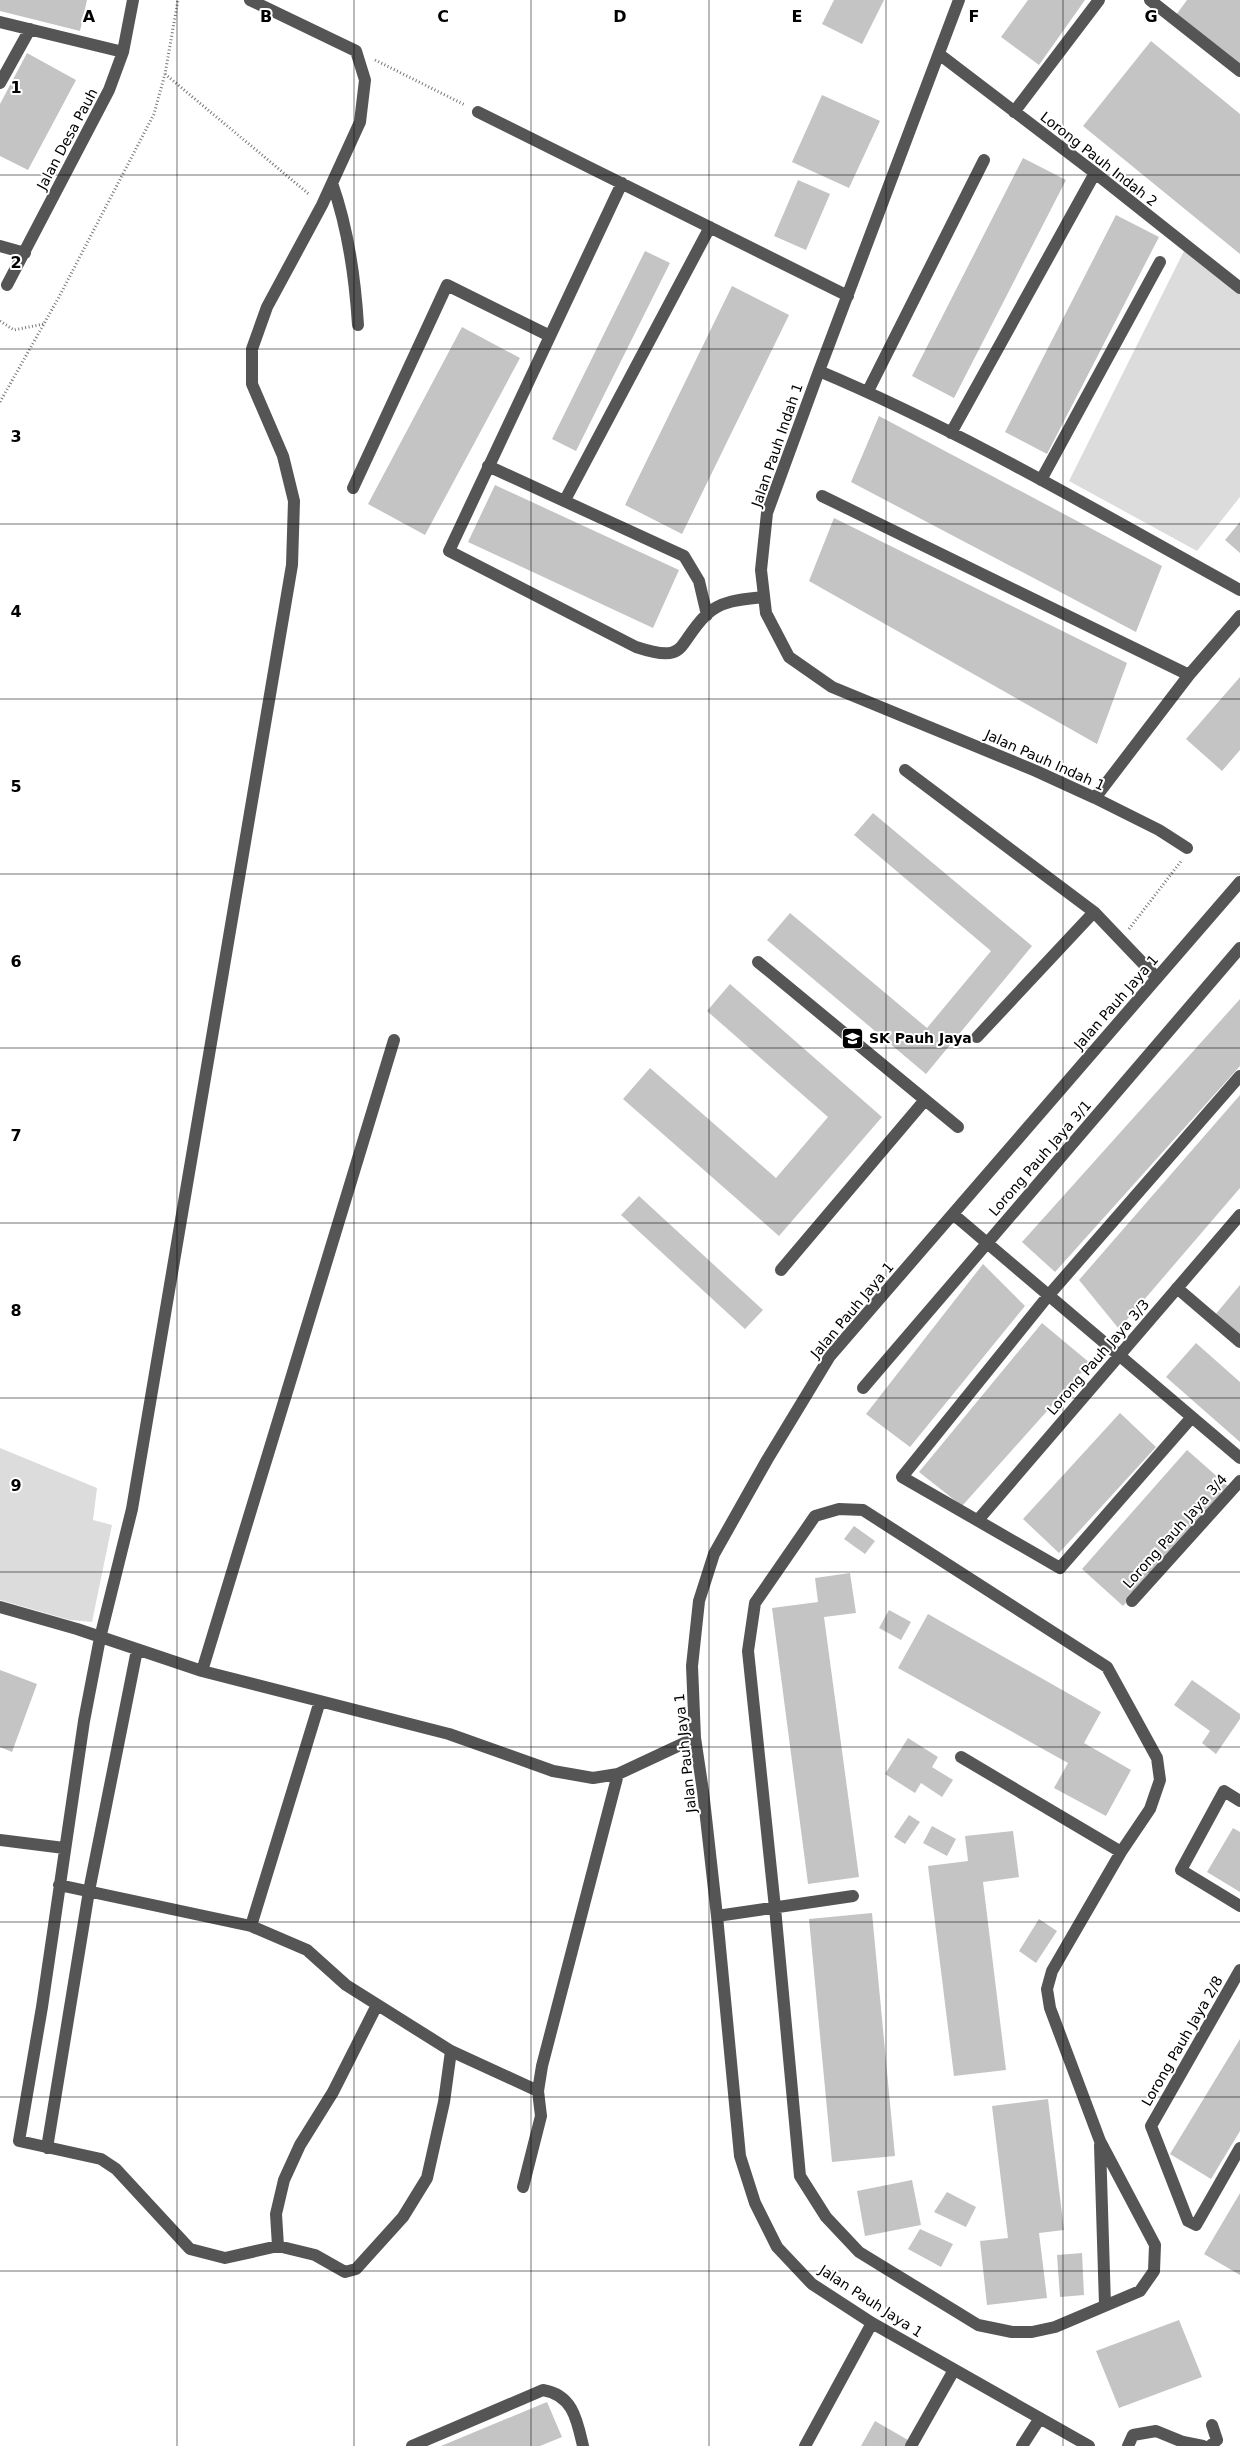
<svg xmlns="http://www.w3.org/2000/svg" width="1240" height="2446" viewBox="0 0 1240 2446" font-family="'DejaVu Sans',sans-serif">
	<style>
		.green { fill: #dcdcdc }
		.building { fill: #c4c4c4 }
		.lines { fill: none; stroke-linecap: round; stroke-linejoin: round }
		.path { stroke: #777; stroke-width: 3; stroke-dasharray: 1 2.5; stroke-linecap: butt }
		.minor { stroke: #555; stroke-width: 12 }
		.grid { fill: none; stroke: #000; stroke-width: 1; stroke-opacity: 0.55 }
		.labels { text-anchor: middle; stroke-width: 4; stroke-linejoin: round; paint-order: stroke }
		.street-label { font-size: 14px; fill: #000; stroke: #fff }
		.poi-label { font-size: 14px; font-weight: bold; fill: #000; stroke: #fff; text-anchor: start }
		.grid-label { font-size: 16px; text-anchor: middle; font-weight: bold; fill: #000; stroke: #fff; stroke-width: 4; stroke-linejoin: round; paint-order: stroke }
	</style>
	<rect width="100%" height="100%" fill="#fff"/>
	<path class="green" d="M1188,243L1240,283V497L1197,551L1069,481Z
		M0,1448L97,1488L93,1520L112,1525L92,1622L70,1620L0,1600Z"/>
	<path class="building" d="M0,0H87L80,31L0,11Z
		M834,0H884L862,44L822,24Z
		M1028,0H1085L1039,65L1001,37Z
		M1187,0H1240V64L1176,15Z
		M1151,41L1240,114V254L1083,126Z
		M27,53L76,80L28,170L0,156V104Z
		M822,95L880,121L849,188L792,162Z
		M1023,158L1066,180L954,398L912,376Z
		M798,180L830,194L806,250L774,236Z
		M1116,215L1159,237L1047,454L1005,432Z
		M645,251L670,263L576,451L552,439Z
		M732,286L789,315L682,534L625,505Z
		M462,327L520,358L425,535L368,504Z
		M879,416L1162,566L1136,632L851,482Z
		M495,485L679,570L653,628L468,542Z
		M834,518L1127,663L1097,744L809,581Z
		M1240,522V553L1225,540Z
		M1240,677V750L1222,771L1186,739Z
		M873,813L1032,946L926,1074L767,940L790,913L927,1028L991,951L854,835Z
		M730,984L882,1117L779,1236L623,1099L650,1068L776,1178L828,1117L707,1011Z
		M1240,999V1066L1055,1272L1022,1242Z
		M1240,1095V1188L1119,1329L1079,1280Z
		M639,1196L763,1310L745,1329L621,1215Z
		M983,1264L1025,1306L910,1447L866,1414Z
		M1240,1285V1336L1215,1315Z
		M1042,1323L1090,1363L962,1506L919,1472Z
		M1196,1343L1240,1382V1442L1166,1377Z
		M1120,1413L1156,1447L1059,1553L1023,1519Z
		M1187,1450L1228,1486L1123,1606L1082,1569Z
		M854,1526L875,1541L865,1554L844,1539Z
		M850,1573L856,1613L824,1617L859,1877L808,1884L772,1608L818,1602L815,1578Z
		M889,1610L911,1622L901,1640L879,1628Z
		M928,1614L1101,1712L1084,1743L1131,1770L1106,1816L1054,1788L1068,1763L898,1668Z
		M0,1670L37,1684L12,1752L0,1747Z
		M1192,1680L1240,1714V1719L1216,1754L1202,1743L1210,1731L1174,1705Z
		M908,1738L938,1757L932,1767L953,1780L942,1797L921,1783L915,1793L885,1774Z
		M909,1815L920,1822L905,1844L894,1837Z
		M932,1826L956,1839L947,1856L923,1843Z
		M1233,1828L1240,1832V1892L1207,1872Z
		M1013,1831L1019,1877L983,1882L1006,2070L954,2076L928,1866L968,1861L965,1836Z
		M872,1913L895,2156L832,2162L809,1919Z
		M1039,1919L1057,1931L1036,1963L1019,1951Z
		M1240,2039V2131L1211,2179L1170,2154Z
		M1048,2099L1064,2230L1039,2233L1047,2298L987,2305L980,2241L1008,2238L992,2106Z
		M912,2180L921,2225L865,2236L857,2191Z
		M947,2192L976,2207L966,2227L934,2212Z
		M1240,2193V2275L1204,2254Z
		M920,2229L953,2244L941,2267L908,2249Z
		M1082,2253L1084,2295L1060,2297L1057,2255Z
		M1179,2320L1202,2377L1119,2408L1096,2351Z
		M547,2402L562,2437L540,2446H441Z
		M875,2421L908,2440L905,2446H861Z"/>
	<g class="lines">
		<path class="path" d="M375,60L465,105
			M165,74L310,195
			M0,321L14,330L44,324
			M0,402L59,297L154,114L165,74L178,0
			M1129,929L1182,860"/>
		<path class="minor" d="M250,0L356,51L365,80L360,122L322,205L267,307L252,349V384L283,456L294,501L292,565L132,1509L100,1638L84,1721L42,2007L19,2141L101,2159L116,2169L190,2249L225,2258L278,2246L315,2255L345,2272L356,2269L403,2217L427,2178L444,2102L451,2051
			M959,0L819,371L767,513L761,570L766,613L789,657L832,687L1036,771L1095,798L1159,830L1187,848
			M1150,0L1240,71
			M0,22L123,52
			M939,54L1095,173L1240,288
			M0,83L30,29
			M478,112L848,296
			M1014,112L1099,0
			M332,183C348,228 355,277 358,325
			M622,183L449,551L636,647C688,664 676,645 706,615C721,600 744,599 764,597
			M0,246L25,253
			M7,285L109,90L123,52L133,0
			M819,371C964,432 1102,514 1240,590
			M868,391L984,160
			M951,433L1095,173
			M488,466L684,556L699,581L707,615
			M1041,480L1160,262
			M353,488L447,285L550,336
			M822,496L1189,675
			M565,500L710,227
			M905,770L1094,912L1157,978
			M1095,798L1189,675L1240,616
			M758,962L958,1127
			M977,1037L1094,912
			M953,1214L1240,1458
			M781,1270L925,1100
			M1177,1288L1240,1342
			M863,1388L1240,948
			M1192,1417L1060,1568L902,1477L1048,1296L1240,1076
			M839,1509L863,1510L1107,1667L1157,1758L1160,1780L1150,1809L1121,1852L1052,1971L1047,1989L1050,2008L1100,2141L1155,2245L1154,2271L1140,2291L1055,2327L1032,2332H1012L978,2325L859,2252L826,2217L800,2176L775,1908L748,1651L755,1603L815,1516Z
			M978,1520L1240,1215
			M1132,1601L1240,1481
			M0,1607L77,1629L202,1671L449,1734L553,1771L593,1778L618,1774L695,1738
			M202,1671L394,1040
			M961,1757L1121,1852
			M1240,1801L1224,1791L1181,1870L1240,1906
			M0,1840L64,1848
			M59,1885L251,1926L307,1950L346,1985L451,2051L538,2091
			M717,1916L853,1896
			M251,1926L320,1701
			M1240,1970L1151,2126L1188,2221L1196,2225L1240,2148
			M1100,2145L1105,2305
			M47,2148L89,1891L137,1650
			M523,2187L541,2116L538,2091L542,2066L618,1774
			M278,2246L276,2214L284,2180L300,2145L333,2092L377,2005
			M412,2446L543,2390C573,2395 577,2420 583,2446
			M805,2446L872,2323
			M911,2446L954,2370
			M1022,2446L1040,2418
			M1089,2446L872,2323L812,2284L777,2247L755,2203L740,2156L717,1916L703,1791L695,1738L692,1666L699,1601L714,1554L767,1460L830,1356L1240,882
			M1128,2446L1133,2435L1156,2431L1183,2442L1203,2446
			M1210,2446L1217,2440L1212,2425"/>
	</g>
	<path class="grid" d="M177,0V2446M354,0V2446M531,0V2446M709,0V2446M886,0V2446M1063,0V2446M0,175H1240M0,349H1240M0,524H1240M0,699H1240M0,874H1240M0,1048H1240M0,1223H1240M0,1398H1240M0,1572H1240M0,1747H1240M0,1922H1240M0,2097H1240M0,2271H1240"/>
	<defs>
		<symbol id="school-square" viewBox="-11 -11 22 22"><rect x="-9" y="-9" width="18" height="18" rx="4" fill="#000" stroke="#fff"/><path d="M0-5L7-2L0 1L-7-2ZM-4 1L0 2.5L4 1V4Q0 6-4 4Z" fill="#fff"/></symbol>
	</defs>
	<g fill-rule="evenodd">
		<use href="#school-square" x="840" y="1026" width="25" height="25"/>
	</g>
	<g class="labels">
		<g class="street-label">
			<text transform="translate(67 139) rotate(-62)" y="5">Jalan Desa Pauh</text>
			<text transform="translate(1099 159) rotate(38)" y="5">Lorong Pauh Indah 2</text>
			<text transform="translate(777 445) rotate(-71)" y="5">Jalan Pauh Indah 1</text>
			<text transform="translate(1045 760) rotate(24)" y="5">Jalan Pauh Indah 1</text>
			<text transform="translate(1116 1002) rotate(-49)" y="5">Jalan Pauh Jaya 1</text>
			<text transform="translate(1040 1158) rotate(-49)" y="5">Lorong Pauh Jaya 3/1</text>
			<text transform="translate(852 1310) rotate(-50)" y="5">Jalan Pauh Jaya 1</text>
			<text transform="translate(1098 1357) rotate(-49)" y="5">Lorong Pauh Jaya 3/3</text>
			<text transform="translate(1175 1531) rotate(-48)" y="5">Lorong Pauh Jaya 3/4</text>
			<text transform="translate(685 1753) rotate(-96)" y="5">Jalan Pauh Jaya 1</text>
			<text transform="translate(1182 2041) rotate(-60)" y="5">Lorong Pauh Jaya 2/8</text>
			<text transform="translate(871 2301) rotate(33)" y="5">Jalan Pauh Jaya 1</text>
		</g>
		<g class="poi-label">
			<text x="869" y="1043">SK Pauh Jaya</text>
		</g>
	</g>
	<g class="grid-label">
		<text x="89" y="22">A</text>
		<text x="266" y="22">B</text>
		<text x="443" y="22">C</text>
		<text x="620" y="22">D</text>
		<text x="797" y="22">E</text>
		<text x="974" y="22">F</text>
		<text x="1151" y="22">G</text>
		<text x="16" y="93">1</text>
		<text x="16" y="268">2</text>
		<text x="16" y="442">3</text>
		<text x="16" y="617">4</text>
		<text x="16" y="792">5</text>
		<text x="16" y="967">6</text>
		<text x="16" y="1141">7</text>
		<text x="16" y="1316">8</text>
		<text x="16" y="1491">9</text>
	</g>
</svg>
